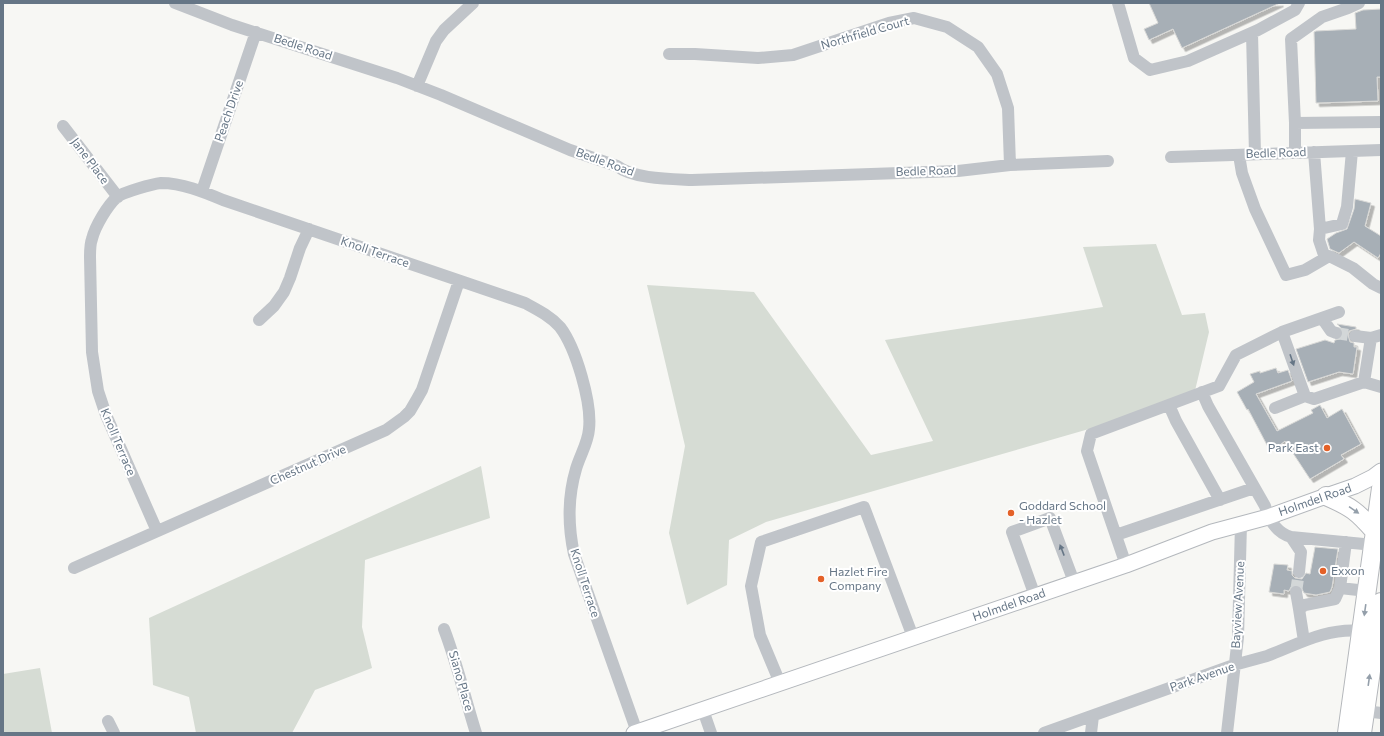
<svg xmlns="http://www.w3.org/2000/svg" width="1384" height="736" viewBox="0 0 1384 736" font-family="Commissioner,sans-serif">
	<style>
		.green { fill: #d6dcd4 }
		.building { fill: #a7afb6; stroke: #d9d9d7; filter: url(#shadow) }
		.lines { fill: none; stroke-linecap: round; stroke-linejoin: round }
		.minor-tunnel { stroke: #d3d7d8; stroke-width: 12; stroke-dasharray: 12 6; stroke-linecap: butt }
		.major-casing { stroke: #b4b8bd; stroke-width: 17 }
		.highway-casing { stroke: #b4b7bb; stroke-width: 20 }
		.minor { stroke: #c0c4c9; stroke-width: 12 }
		.major { stroke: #fff; stroke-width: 15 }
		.highway { stroke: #fff; stroke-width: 18 }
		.oneway { fill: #667686 }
		.oneway2 { fill: #949faa }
		.poi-dot { fill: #e46128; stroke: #fff; stroke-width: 1.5 }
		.labels { text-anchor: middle; stroke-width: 4; stroke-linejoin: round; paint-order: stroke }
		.street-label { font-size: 12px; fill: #667686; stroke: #fff }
		.poi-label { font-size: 12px; fill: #667686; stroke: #fff; text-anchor: start }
	</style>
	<defs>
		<filter id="shadow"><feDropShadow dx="3.5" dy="3.5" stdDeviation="0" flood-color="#0004"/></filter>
	</defs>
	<rect width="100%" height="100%" fill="#f7f7f4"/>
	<path class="green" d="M1156,244L1182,315L1205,313L1209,332L1193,399L766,522L729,540L727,585L687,605L669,533L685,446L647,285L754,292L871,455L933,441L885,340L1103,307L1083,247Z
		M481,466L490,518L365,560L362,627L372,668L315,690L292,733H196L189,697L153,685L149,618Z
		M40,668L52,733H3V674Z"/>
	<path class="building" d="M1149,3H1280L1182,48L1173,29L1149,40L1144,29L1158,23Z
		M1381,9V77H1377L1378,101L1316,103L1314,32L1316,31L1356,29L1355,13L1363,10Z
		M1355,199L1371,203L1365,226L1381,236V253L1378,258L1354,242L1339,253L1330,249L1327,239L1336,233L1347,229L1354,209Z
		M1337,324L1356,327V329L1349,331L1348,335L1350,342L1354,343V347H1357L1353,374L1339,372L1308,382L1296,349L1325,340L1334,343L1335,340L1340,339L1343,335L1342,329Z
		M1276,368L1278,373L1288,370L1292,381L1256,394L1277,431L1313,413L1311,410L1320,405L1327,418L1342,409L1361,444L1341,455L1344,459L1310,479L1285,441L1276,448L1272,443L1268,447L1248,409L1247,410L1237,392L1254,382L1250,374L1260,371V373Z
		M1315,547L1338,549L1332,587L1330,592L1316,595L1304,593L1301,587L1295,585L1291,587L1289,591L1284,590V594L1269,592L1274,564L1288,565L1287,570L1292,571V575L1295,578L1302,579L1306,573L1310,574Z"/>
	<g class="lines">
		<path class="minor-tunnel" d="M1336,333L1355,336
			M1296,592L1299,572"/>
		<defs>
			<path id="major" d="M634,733L1126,565L1212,532L1268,517L1326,496L1355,486L1373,477L1381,471"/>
			<path id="highway" d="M1326,496C1351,507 1357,511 1375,532
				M1347,733L1381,488
				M1362,733L1381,602"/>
		</defs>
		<use href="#major" class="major-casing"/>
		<use href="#highway" class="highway-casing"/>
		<path class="minor" d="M175,3L232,25L397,78L441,95L570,150L617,166C633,179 671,179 692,180L958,171L1010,165L1108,161
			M1118,3L1134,58L1150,70L1188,61L1258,30L1295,10L1299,3
			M1252,33L1255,154
			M669,54H695L758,58L793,55L889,23L914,18L947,27L978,47L997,74L1008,108L1010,165
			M417,86L436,41L444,30L473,3
			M1295,123L1381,122
			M63,126L118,197
			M1314,152L1320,229
			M1295,153V123L1291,39L1322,17L1348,8L1359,3
			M1239,155L1242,173L1255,209L1286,275L1305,270L1329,256L1353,268L1373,284L1381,288
			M1171,157L1381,150
			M202,191L256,32
			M1325,258L1319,240L1320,229L1342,224L1347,207L1352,151
			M1322,318L1331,331L1336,333
			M259,320L274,306L284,292L290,278L300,248L309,229
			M1282,332L1305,396
			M1355,336L1371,338L1381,335
			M1364,382L1381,387
			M1202,392L1208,406L1265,506C1269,520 1277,533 1291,537L1374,545
			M1169,405L1176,421L1220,500
			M1275,408L1305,396L1314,399L1364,382L1371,338
			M157,531L106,415L98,391L92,352L90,257C90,251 90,244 92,239C95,226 108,205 117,197C124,192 152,184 161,183C182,183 204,192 223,200L525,303C538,310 550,316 560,327C576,348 592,403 589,429C588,443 580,455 576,469C568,496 568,526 574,554L637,732
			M1116,535L1254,488
			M1291,537L1301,552L1299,572
			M1346,542L1340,588L1367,591
			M1126,565L1087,451L1091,434L1219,386L1236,355L1282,332L1339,312
			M74,568L386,430L404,417L410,411L417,399L422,390L459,281
			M1296,592L1299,609
			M1035,596L1012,532L1050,518L1074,582
			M444,629C457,663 465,698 476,733
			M1304,641L1299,609L1305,605L1335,599L1340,588
			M780,683L760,635L751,586L761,542L864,507L913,637
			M703,710L711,733
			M1365,711L1381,713
			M108,721L114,733
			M1044,733L1234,665C1245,662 1256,659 1267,656C1298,644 1328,627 1362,631
			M1091,733L1093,716
			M1227,733L1238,637L1241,524"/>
		<use href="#major" class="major"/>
		<use href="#highway" class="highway"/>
	</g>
	<defs><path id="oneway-solid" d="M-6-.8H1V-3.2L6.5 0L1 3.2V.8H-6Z"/></defs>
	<g class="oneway">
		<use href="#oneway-solid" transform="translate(1292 360) rotate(71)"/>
		<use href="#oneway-solid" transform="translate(1062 550) rotate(-111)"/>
	</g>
	<g class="oneway2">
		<use href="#oneway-solid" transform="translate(1354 510) rotate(34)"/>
		<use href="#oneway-solid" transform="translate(1365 610) rotate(98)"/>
		<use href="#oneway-solid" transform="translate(1369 680) rotate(-82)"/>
	</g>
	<g class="poi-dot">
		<circle cx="1327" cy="448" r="4"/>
		<circle cx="1011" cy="513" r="4"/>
		<circle cx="1323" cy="571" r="4"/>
		<circle cx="821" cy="579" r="4"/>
	</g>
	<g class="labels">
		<g class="street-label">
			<text transform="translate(865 33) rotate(-16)" y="4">Northfield Court</text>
			<text transform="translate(303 47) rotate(18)" y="4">Bedle Road</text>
			<text transform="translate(229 111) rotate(-71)" y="4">Peach Drive</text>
			<text transform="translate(1276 153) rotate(-2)" y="4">Bedle Road</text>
			<text transform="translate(90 161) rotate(53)" y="4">Jane Place</text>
			<text transform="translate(605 162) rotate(20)" y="4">Bedle Road</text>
			<text transform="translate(926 171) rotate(-2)" y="4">Bedle Road</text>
			<text transform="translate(375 252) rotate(19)" y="4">Knoll Terrace</text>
			<text transform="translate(118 442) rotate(67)" y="4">Knoll Terrace</text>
			<text transform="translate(308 465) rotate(-24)" y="4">Chestnut Drive</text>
			<text transform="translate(1315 500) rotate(-19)" y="4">Holmdel Road</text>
			<text transform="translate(585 583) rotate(72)" y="4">Knoll Terrace</text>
			<text transform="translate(1009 605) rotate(-19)" y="4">Holmdel Road</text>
			<text transform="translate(1238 605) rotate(-87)" y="4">Bayview Avenue</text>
			<text transform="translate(1202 677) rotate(-19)" y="4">Park Avenue</text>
			<text transform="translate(461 681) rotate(74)" y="4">Siano Place</text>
		</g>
		<g class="poi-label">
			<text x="1319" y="452" text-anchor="end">Park East</text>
			<text x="1019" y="510">Goddard School<tspan x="1019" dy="14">- Hazlet</tspan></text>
			<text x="1331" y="575">Exxon</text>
			<text x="829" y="576">Hazlet Fire<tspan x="829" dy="14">Company</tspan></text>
		</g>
	</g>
	<rect width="1384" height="736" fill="none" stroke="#667686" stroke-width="8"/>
</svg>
